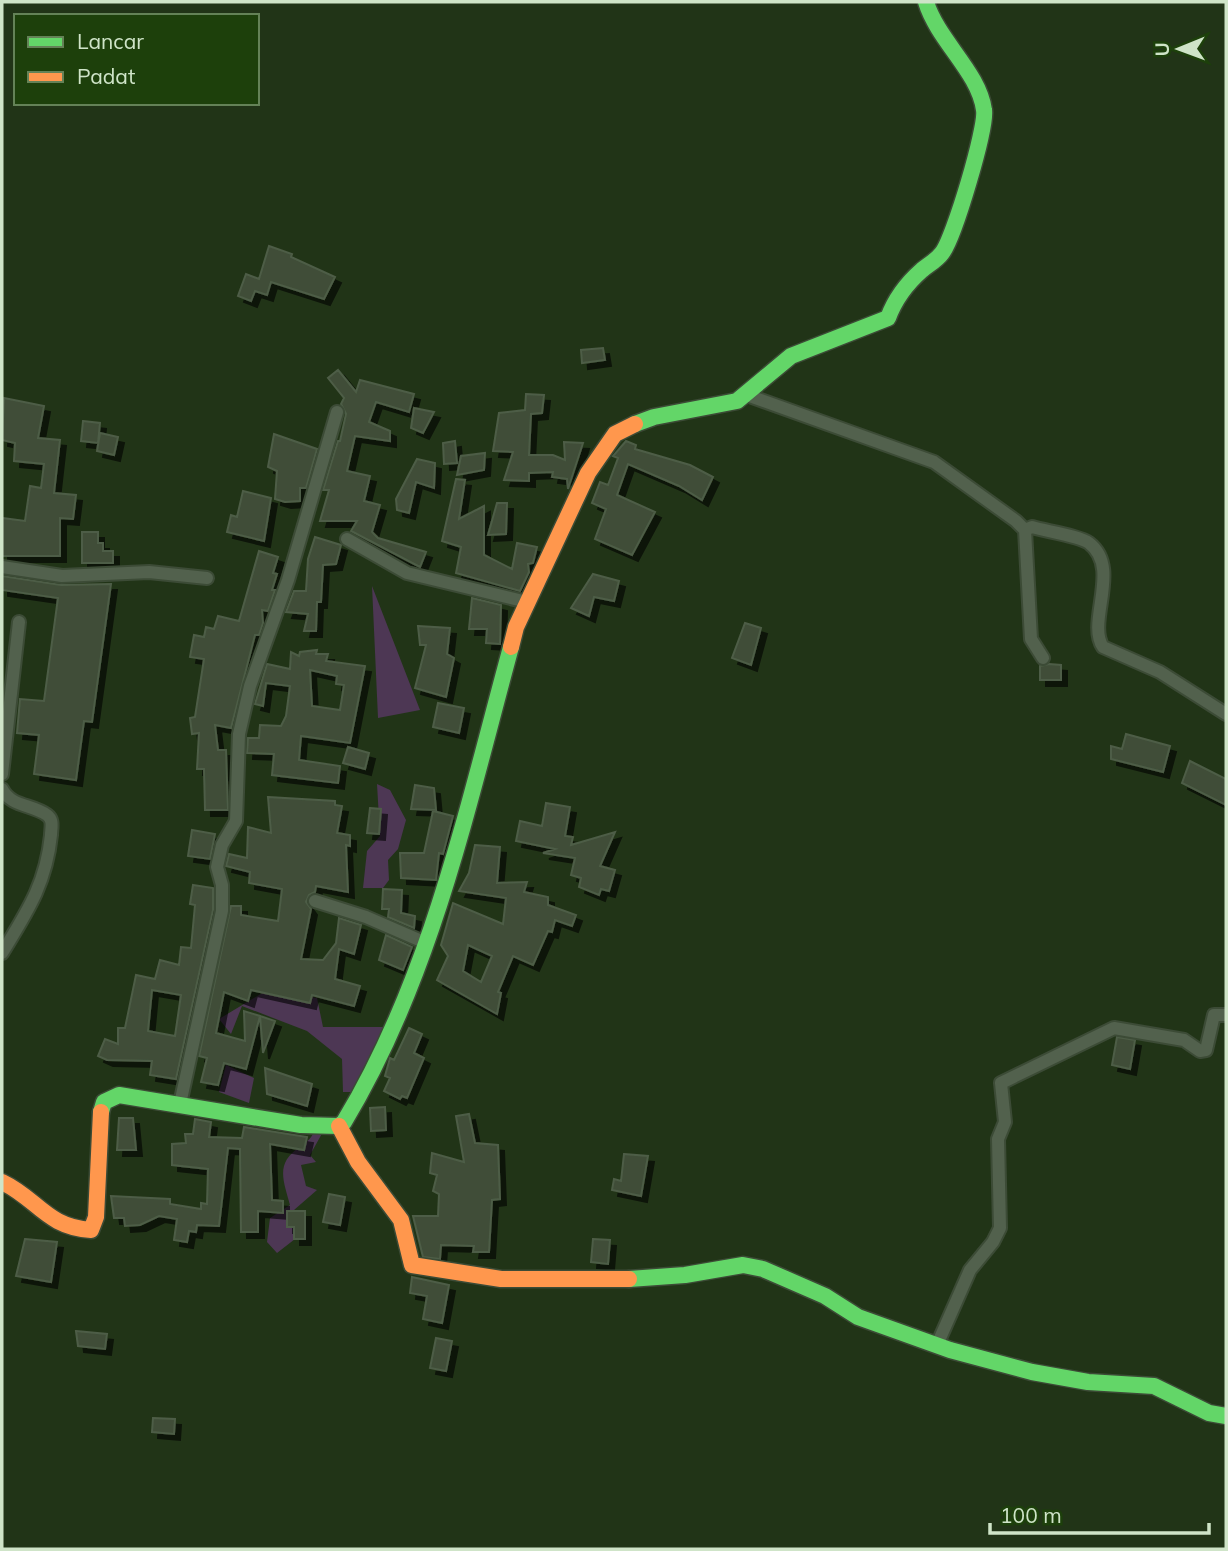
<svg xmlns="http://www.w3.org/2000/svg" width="1228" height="1551" viewBox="0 0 1228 1551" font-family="Mulish,sans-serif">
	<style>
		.green { fill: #4d3754 }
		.building { fill: #3f4e38; stroke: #4e5d46; stroke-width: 2; fill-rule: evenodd; filter: url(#shadow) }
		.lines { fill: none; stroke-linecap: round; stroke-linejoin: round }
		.street-casing { stroke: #3c4b36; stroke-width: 16 }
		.fast-casing { stroke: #3c4b36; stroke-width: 19 }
		.slow-casing { stroke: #3c4b36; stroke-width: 19 }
		.street { stroke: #52614d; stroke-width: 12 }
		.fast { stroke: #63d668; stroke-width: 16 }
		.slow { stroke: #ff974d; stroke-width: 16 }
	</style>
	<defs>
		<filter id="shadow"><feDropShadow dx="6" dy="6" stdDeviation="0" flood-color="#0009"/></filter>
	</defs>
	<rect width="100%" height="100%" fill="#213417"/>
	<path class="green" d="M372,586L420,710L378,718Z
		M377,784L390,790L406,820L398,849L388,860L389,880L383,888H363L367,851L380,836Z
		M269,989L317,998L323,1027H386L360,1092H343L342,1059L307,1031L242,1006L231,1034L219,1019Z
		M226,1065L254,1078L249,1103L219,1092Z
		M315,1129L324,1130L310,1155L316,1162L301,1165L306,1186L317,1190L294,1210L295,1239L277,1253L267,1242L270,1218L290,1205C283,1179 275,1163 301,1146C308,1141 312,1138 315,1129Z"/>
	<path class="building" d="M269,246L292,254L291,257L335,277L324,299L271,282L267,295L255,291L251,301L238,296L246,274L259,279Z
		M603,348L605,360L582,363L581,350Z
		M338,370L356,392L360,380L414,394L409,412L376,402L369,422L390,431V441L355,436L347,471L370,476L364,501L380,505L372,532L378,538L426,552L420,567L351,531L357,521H320L329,490H323L338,441H340L346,414L341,404L344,398L328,378Z
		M526,394L544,395L542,413L531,414L529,455H553L565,460L564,442L583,443L568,489L567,479L552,477L553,472L529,473V481L504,480L513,452L493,451L499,413L525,410Z
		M4,398L44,406L38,438L60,440L54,493L76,495L73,519L60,518V556H2V518L25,521L30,486L41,488L44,464L14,461L15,443L2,440Z
		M414,408L434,412L423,433L411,428Z
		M83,421L100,423L98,443L81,441Z
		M100,433L118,437L114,455L97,451Z
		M274,434L317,449L306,488H300V501L285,502L275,499L277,471L268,467Z
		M455,441L457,463L444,464L443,443Z
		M626,441L636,445L635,449L690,465L713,477L702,500L679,486L628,464L617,495L655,512L632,555L595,539L606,509L592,503L600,482L608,485L618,458L613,456Z
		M485,453L484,470L457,475L461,456Z
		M417,459L435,463L434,488L416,482L409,513L397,510L396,499Z
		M456,479L465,480L459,519L484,506V555L512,569L517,543L537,547L533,563L528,564L529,572L520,591L456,573L461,547L442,541Z
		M243,491L271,498L264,541L227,532L231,515L237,517Z
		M497,503H507L506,534L488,535Z
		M82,532H98V543H103V551H113V563H82Z
		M315,537L341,545L336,564L323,565L321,602H317L316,631H304L308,614L286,612L294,591H306L308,559Z
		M259,551L278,557L273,573L277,574L272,590H275L268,611L262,610L263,623L259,635H255L231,728L215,725L218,750H226L228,810H205L204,769H197L199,733L192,734L190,718L195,717L204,659L190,657L194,635L204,637L206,627L214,629L218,616L239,621Z
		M593,574L619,581L614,601L594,597L589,616L571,608Z
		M2,576L61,585L111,584L92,722L84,721L76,780L34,774L39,735L17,733L20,699L44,701L58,598L2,590Z
		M472,598L501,605L500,644L486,643L487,629H469Z
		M745,623L761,628L751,665L732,658Z
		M418,626L450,628L447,654L454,658L446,697L415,688L426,645H420Z
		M317,650L316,654H328L326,661L365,666L350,743L301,736L299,760L340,766L338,783L272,775L274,754L247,753L248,738H259L260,725L281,726L286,716L290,686L266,683L263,706L255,704L267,664L290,669L291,652L299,656L300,652ZM310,670L337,676L336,684L344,685L340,710L312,706Z
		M1049,664L1061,665V680H1040V666Z
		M438,703L464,708L459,733L433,727Z
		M1126,734L1170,746L1163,772L1111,759V746L1122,749Z
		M348,747L369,753L365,769L343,763Z
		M1190,761L1226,779V805L1182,783Z
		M415,785L434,788L436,810L411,809Z
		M268,797L335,801V805L342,806L337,833L350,835V846L346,845L348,892L316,886L315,892L309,895L306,902L311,909L301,959L323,960L336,943L339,918L361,925L354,954L339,949L335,979L360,986L354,1006L312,995L310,1003L251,990L248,1001L224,992L216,1033L245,1041L244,1011L260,1016L246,1069L224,1063L218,1085L201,1082L207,1058L199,1056L231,906H241V915L278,921L282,889L249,883L250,872L226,866L229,854L247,858L248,827L271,833Z
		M546,803L570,807L565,836L573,837L571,845L615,832L600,866L615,870L609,891L601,889L599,895L579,887L581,878L571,875L575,858L543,853L555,849L516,841L520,821L542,826Z
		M370,808L381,809L379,834L367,833Z
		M433,811L453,816L443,854L439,853L436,880L401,878L400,853H424Z
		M192,830L215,834L210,859L188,856Z
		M475,845L500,847L497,883L527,882L524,892L548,897V905L576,915L572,926L555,920L552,932L548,931L533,965L513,956L498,992L501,993L497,1014L437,980L448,956L441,945L453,903L503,924L506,898L459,891L469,873ZM468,945L492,956L481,982L463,971Z
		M193,885L213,888V910L176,1079L150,1075L152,1061L107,1060L98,1056L105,1039L118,1044V1028H125L136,975L155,979L160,960L179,965L181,947L191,948L195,905L190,904ZM152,990L181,995L175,1036L148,1031Z
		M383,889L402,890L401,913L415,916L414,928L388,917L389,909H382Z
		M386,935L412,947L403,970L379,960Z
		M260,1016L275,1021L263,1053Z
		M409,1028L422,1034L414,1053L424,1058L407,1098L402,1096L400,1099L384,1091L390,1078L385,1076L390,1058L394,1060Z
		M1117,1037L1135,1040L1130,1069L1112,1065Z
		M265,1068L312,1084L307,1106L267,1094Z
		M385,1107L386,1130L371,1131L370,1108Z
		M469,1114L475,1143L498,1145L500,1199L492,1200L489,1252H473L474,1246L441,1245L440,1259L423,1257L413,1216H438L439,1194L433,1191L437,1175L430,1173L432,1153L464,1162L456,1116Z
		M119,1118H133L136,1150H117Z
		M195,1119L211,1122L209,1137L242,1138L244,1127L307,1137L304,1150L270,1144L272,1200L283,1201V1213L258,1211V1232H241L240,1149L228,1148L219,1226L197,1225L196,1232L189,1231L187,1242L174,1240L177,1219L159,1216L140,1225L125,1226L124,1218H114L111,1196L170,1199V1204L201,1209V1203L207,1204L208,1169L172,1165V1144L186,1143L185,1134H193Z
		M624,1154L648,1156L641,1196L612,1190L614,1179L621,1181Z
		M329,1194L345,1197L340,1225L323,1222Z
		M287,1211H305V1239H294V1227H287Z
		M25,1239L57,1242L51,1282L16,1276Z
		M593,1239L610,1240L608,1264L591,1262Z
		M412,1277L449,1285L442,1323L423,1319L427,1296L410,1293Z
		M76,1331L107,1334L105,1349L78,1346Z
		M436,1338L452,1341L446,1371L430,1368Z
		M153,1418L175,1419L174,1434L152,1432Z"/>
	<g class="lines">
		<defs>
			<path id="street" d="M744,394L934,462L1016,521L1025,530L1031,639L1043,658
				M1025,530L1032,527C1045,531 1080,536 1089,543C1122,568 1086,622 1103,647L1160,672L1226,714
				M347,539L407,573L527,602
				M2,567L62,576L149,572L207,578
				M2,774L19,622
				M2,789C11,807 32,804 47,815C54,820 51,828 51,835C46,884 27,912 2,953
				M315,901L366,917L426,943
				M180,1104L222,911V885L217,867L222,845L236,821L239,734L250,686L288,580L337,412
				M937,1345L970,1270L993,1242L1000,1228L998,1139L1005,1122L1001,1083L1114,1028L1184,1040L1200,1051L1206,1050L1214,1015H1226"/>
			<path id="fast" d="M635,424L654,417L737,401L791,356L888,318C895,299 906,284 922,270C928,265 937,260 942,253C954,238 987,127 984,110C979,72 938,41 926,2
				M101,1112L104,1102L119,1095L301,1125L339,1126L344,1122C431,978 467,808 511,647
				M629,1279L685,1275L743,1265L763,1269L825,1296L858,1317L950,1350L1032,1372L1088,1382L1154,1386L1209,1413L1226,1416"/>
			<path id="slow" d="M511,647L516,627L588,473L615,434L635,424
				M339,1126L358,1162L401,1220L412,1265L501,1279H629
				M2,1182C38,1199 46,1227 91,1230L96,1217L101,1112"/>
		</defs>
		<use href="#street" class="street-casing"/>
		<use href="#fast" class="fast-casing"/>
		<use href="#slow" class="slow-casing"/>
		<use href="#street" class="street"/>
		<use href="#fast" class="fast"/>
		<use href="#slow" class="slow"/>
	</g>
	<rect width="1228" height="1551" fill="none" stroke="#cfe4c8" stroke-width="7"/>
	<rect x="14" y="14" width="245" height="91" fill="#1d400b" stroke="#648257" stroke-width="2"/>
	<rect x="28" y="37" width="35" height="10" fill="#63d668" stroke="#648257" stroke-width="2"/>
	<text x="77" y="49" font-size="21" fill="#cfe4c8">Lancar</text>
	<rect x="28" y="72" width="35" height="10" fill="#ff974d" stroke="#648257" stroke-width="2"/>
	<text x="77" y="84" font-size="21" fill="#cfe4c8">Padat</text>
	<g transform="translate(1179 49) rotate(269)" stroke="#1d400b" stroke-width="5" paint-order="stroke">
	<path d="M0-5L12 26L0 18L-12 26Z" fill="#cfe4c8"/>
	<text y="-10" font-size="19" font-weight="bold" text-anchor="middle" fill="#cfe4c8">U</text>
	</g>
	<path d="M990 1523v10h219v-10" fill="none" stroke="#cfe4c8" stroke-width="3.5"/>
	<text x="1000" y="1523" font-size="21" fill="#cfe4c8" stroke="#1d400b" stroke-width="5" paint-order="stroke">100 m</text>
</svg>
